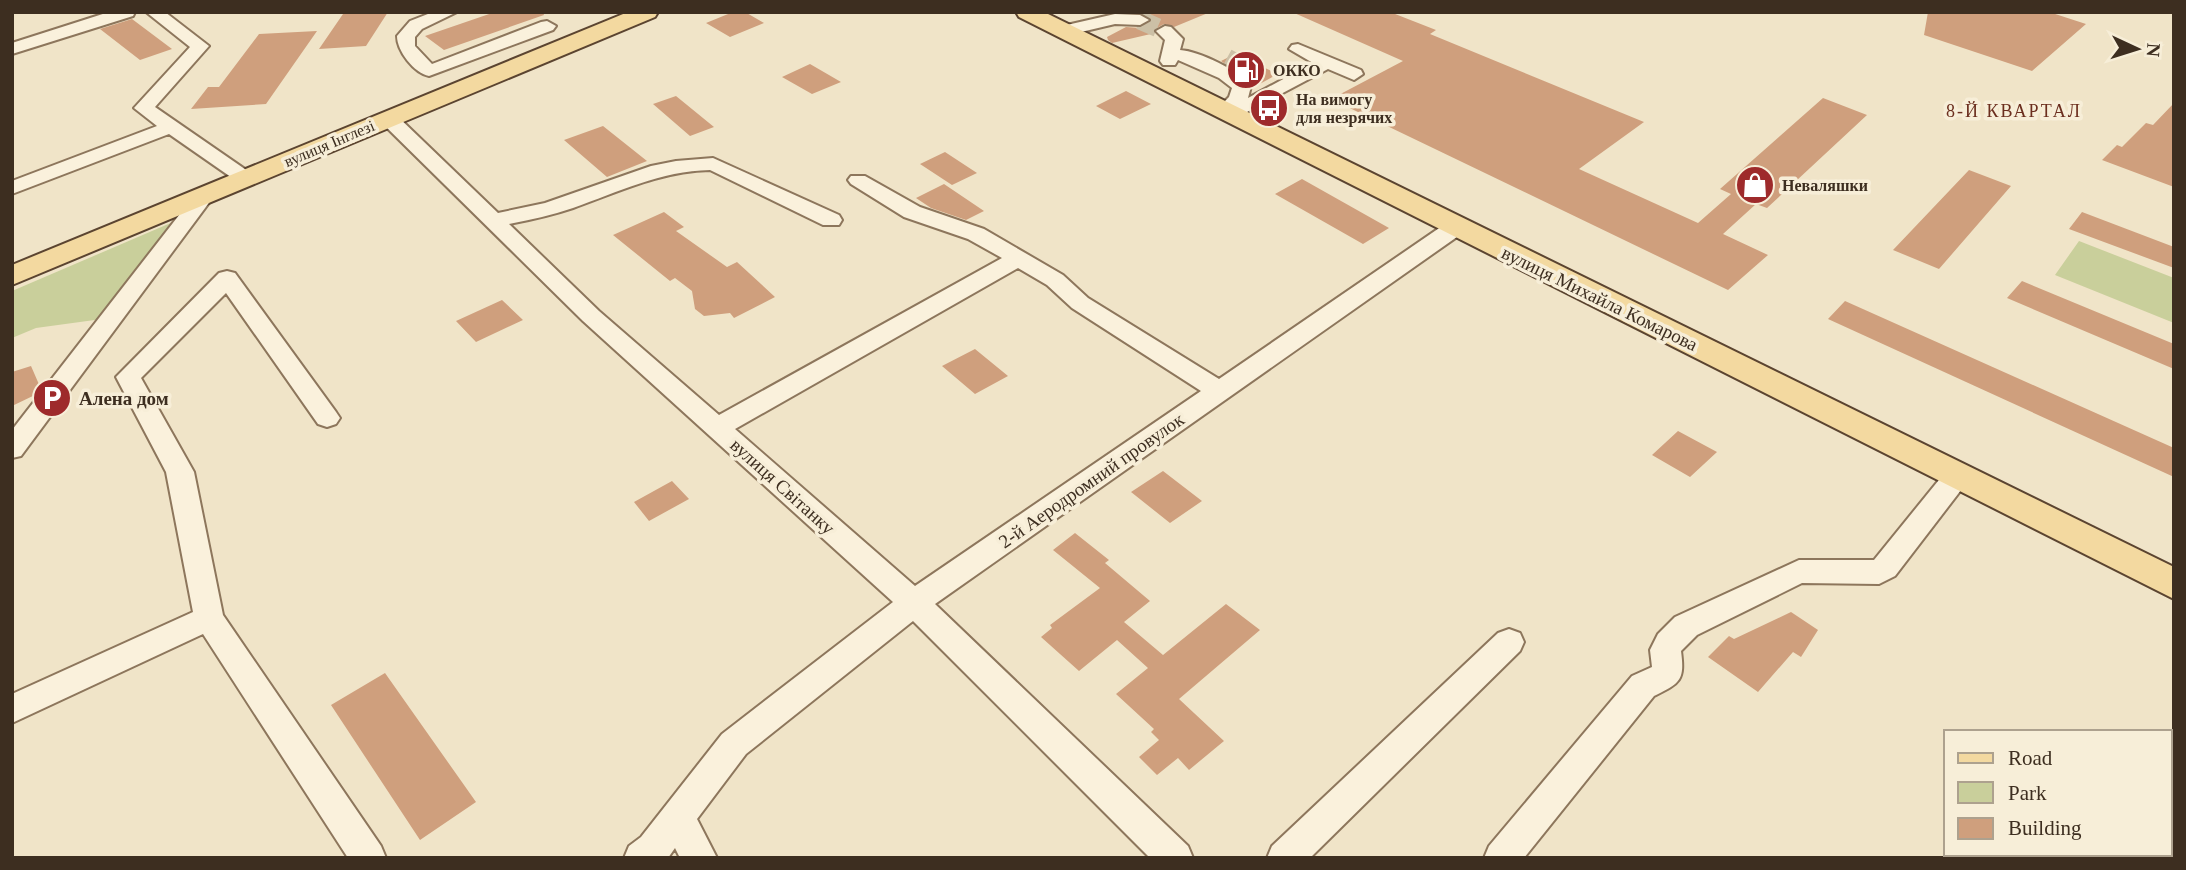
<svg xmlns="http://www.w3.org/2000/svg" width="2186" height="870" viewBox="0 0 2186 870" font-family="Georgia,serif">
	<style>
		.green { fill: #c9cf9b }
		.building { fill: #cf9f7d }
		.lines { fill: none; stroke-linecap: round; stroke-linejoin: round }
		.minor-tunnel { stroke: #ccc0a6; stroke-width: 19; stroke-dasharray: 19 10; stroke-linecap: butt }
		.minor-casing { stroke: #8d765c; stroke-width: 4 }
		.major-casing { stroke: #5b4430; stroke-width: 4 }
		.minor { fill: #faf1dc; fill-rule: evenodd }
		.major { fill: #f3d9a0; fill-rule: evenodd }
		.labels { text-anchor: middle; stroke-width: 7; stroke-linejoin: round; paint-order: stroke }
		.far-poi-label { font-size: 16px; font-weight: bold; fill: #3d2e20; stroke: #f7eed8; text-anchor: start }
		.far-street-label { font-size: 16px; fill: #3d2e20; stroke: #f7eed8 }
		.far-neighbourhood-label { font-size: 18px; letter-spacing: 2px; fill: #6b2e1e; stroke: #f7eed8 }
		.street-label { font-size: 19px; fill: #3d2e20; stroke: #f7eed8 }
		.poi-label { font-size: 19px; font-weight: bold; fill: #3d2e20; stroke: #f7eed8; text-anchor: start }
	</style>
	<rect width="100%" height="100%" fill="#f0e4c8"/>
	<path class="green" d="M180,219L102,319L36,328L12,338V291Z
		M2079,241L2174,278V323L2055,275Z"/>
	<path class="building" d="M388,12L366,46L319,49L343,14Z
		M495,12H543L544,15L444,50L425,36Z
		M733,12H745L764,23L730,37L706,23Z
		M1155,12L1208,13L1174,27L1164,24L1155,29V33L1112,43L1108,40L1107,37L1126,27L1140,28L1150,22L1151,19L1147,16Z
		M1292,12H1390L1436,30L1430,34L1644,122L1579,169L1698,223L1731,194L1720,189L1823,98L1867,115L1767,208L1756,204L1723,234L1768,255L1728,290L1331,99L1403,61Z
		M1928,12H2049L2086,24L2032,71L1924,35Z
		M132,19L172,49L140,60L100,29Z
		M317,31L266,104L191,109L208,87H219L259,34Z
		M1235,54L1278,74L1256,86L1221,61Z
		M810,64L841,82L812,94L782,77Z
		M1126,91L1151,104L1120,119L1096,106Z
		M676,96L714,127L690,136L653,104Z
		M2174,103V187L2102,160L2117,145L2122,147L2146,123L2153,125Z
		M603,126L647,161L607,177L564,140Z
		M945,152L977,173L952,185L920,164Z
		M1969,170L2011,186L1939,269L1893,250Z
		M1302,179L1389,228L1363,244L1275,194Z
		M944,184L984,211L966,220L931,208L916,198Z
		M664,212L684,227L676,231L727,267L737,262L775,297L734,318L730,313L704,316L695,309L692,291L675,278L670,281L613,235Z
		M2082,212L2174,247V268L2069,229Z
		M2022,281L2174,344V369L2007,298Z
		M502,300L523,320L476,342L456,321Z
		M1845,301L2174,448V477L1828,319Z
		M975,349L1008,376L975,394L942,366Z
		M31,366L41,389L37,394L12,406V372Z
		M1678,431L1717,452L1690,477L1652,455Z
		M1163,471L1202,501L1170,523L1131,492Z
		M672,481L689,499L649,521L634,502Z
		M1075,533L1109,560L1105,563L1150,601L1124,622L1163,655L1226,604L1260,630L1179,699L1224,741L1189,770L1178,758L1157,775L1139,757L1159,740L1151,732L1154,729L1116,694L1148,668L1117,640L1079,671L1041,637L1052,628L1050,625L1100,588L1053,550Z
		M1791,612L1818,630L1801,657L1793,652L1758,692L1708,657L1729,636L1734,639Z
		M385,673L476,802L420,840L331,705Z"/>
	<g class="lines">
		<path class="minor-tunnel" d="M1140,20L1165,31
			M1227,58L1240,65L1244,73L1237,77"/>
		<defs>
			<path id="minor" d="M109,12H135L133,16L12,54V43Z
				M146,12H165L209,46L155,107L252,174L255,178L252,182H238L169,134L12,194V181L157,126L134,108L190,47Z
				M433,12H457L422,29L415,37V46L432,64L541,22L547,21L556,26L553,30L429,76C414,73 397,51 397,36L410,21Z
				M1115,14L1140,15L1149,20L1140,25L1115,24L1064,36L1055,31L1058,27Z
				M1165,26L1171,27L1183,39L1180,50C1199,51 1240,71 1251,86L1248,98L1313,63L1289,49L1292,45L1298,44L1361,70L1363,74L1354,80L1328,69L1232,120L1218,115L1215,111L1229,97L1232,88L1219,78L1178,60L1175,65H1163L1160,61L1165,40L1156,31Z
				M388,112L395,114L498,213L545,203L651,166L676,161L713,158L839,215L842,220L839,225H823L710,170C661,171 618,192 573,208C552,215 530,220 509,224L599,311L719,415L1002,258L968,239L904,217L851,184L848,180L851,176H865L920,207L984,229L1063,275L1088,298L1219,379L1448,222H1464L1467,227L1464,232L935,604L1188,846L1193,858H1150L913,621L746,754L697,819L717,858H680L675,848L668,858H624L629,846L641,837L722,734L893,602L583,321L381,122L378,118ZM1018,268L1047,285L1072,308L1201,391L915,586L735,429Z
				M204,190L211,192L215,196L211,200L21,456L12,458V430L197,192Z
				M227,271L235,273L336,412L340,418L336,424L327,427L318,424L226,293L141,378L194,472L223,615L381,846L386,858H348L203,634L12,723V694L193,612L166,472L116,377L219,273Z
				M1957,467L1967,470L1971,477L1895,576L1879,584L1802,583L1697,635L1681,651C1685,681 1680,683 1654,696L1524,858H1484L1489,846L1632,676L1652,667L1650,650L1658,634L1675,617L1799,560H1874L1947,470Z
				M1509,629L1520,633L1524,642L1520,651L1310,858H1267L1272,846L1498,633Z"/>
			<path id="major" d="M628,12H658L655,17L12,285V265Z
				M1016,12H1044L2174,567V599L1019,17Z"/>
		</defs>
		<use href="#minor" class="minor-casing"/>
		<use href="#major" class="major-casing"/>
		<use href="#minor" class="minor"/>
		<use href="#major" class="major"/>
	</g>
	<defs>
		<symbol id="fuel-disc" viewBox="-11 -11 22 22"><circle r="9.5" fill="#9e2a2b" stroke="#f7eed8"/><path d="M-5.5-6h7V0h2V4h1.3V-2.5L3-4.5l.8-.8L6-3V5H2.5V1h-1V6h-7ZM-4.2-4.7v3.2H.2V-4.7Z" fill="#fff"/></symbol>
		<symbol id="bus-disc" viewBox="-11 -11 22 22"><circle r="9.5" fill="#9e2a2b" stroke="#f7eed8"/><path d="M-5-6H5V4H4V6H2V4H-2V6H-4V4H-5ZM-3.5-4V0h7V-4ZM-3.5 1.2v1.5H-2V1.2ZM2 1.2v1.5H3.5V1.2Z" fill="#fff"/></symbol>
		<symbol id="shop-disc" viewBox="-11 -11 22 22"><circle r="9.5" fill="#9e2a2b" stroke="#f7eed8"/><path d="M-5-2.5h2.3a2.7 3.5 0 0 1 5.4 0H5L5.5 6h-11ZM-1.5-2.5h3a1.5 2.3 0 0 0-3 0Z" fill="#fff"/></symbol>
		<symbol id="parking-disc" viewBox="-11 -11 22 22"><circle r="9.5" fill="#9e2a2b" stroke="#f7eed8"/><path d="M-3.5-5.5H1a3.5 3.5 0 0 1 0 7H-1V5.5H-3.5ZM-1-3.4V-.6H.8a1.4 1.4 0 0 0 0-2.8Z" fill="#fff"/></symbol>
	</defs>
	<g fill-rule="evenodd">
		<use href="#fuel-disc" x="1224" y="48" width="44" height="44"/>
		<use href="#bus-disc" x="1247" y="86" width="44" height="44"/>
		<use href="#shop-disc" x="1733" y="163" width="44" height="44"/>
		<use href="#parking-disc" x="30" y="376" width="44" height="44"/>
	</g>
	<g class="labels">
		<g class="far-poi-label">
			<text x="1273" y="76">ОККО</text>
			<text x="1296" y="105">На вимогу<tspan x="1296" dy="18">для незрячих</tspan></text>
			<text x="1782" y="191">Неваляшки</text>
		</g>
		<g class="far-street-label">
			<text transform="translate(329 143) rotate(-23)" y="6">вулиця Інглезі</text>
		</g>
		<g class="far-neighbourhood-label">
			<text x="2014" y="117">8-Й КВАРТАЛ</text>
		</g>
		<g class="street-label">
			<text transform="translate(1600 298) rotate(26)" y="7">вулиця Михайла Комарова</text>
			<text transform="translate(1091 480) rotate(-35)" y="7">2-й Аеродромний провулок</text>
			<text transform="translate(783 486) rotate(42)" y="7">вулиця Світанку</text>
		</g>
		<g class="poi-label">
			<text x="79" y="405">Алена дом</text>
		</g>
	</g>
	<rect width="2186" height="870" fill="none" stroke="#3d2e20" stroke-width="28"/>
	<rect x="1944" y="730" width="228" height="126" fill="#f7eed8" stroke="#ada18e" stroke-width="2"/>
	<rect x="1958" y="753" width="35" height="10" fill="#f3d9a0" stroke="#ada18e" stroke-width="2"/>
	<text x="2008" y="765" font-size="21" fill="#3d2e20">Road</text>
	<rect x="1958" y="782" width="35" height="21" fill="#c9cf9b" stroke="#ada18e" stroke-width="2"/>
	<text x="2008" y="800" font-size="21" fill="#3d2e20">Park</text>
	<rect x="1958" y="818" width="35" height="21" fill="#cf9f7d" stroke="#ada18e" stroke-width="2"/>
	<text x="2008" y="835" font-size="21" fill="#3d2e20">Building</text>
	<g transform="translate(2137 49) rotate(94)" stroke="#f7eed8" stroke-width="5" paint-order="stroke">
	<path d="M0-5L12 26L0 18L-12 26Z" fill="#3d2e20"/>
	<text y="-10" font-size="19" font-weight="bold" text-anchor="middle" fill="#3d2e20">N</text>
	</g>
</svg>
